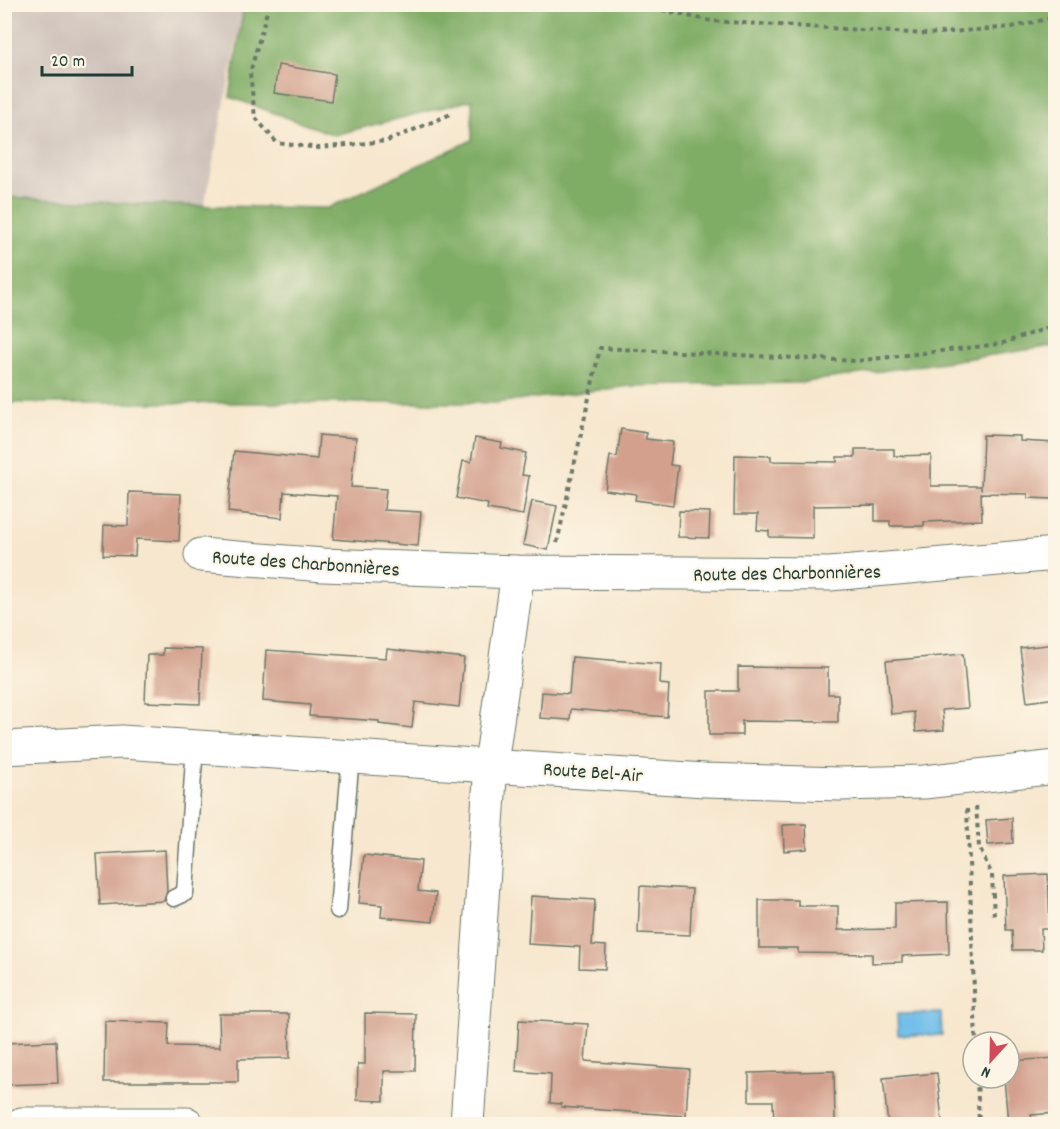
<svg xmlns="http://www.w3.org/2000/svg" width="1060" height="1129" viewBox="0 0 1060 1129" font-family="Dekko,sans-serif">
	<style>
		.industrial { fill: #cec1ba }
		.forest { fill: #80ad66; stroke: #50754d; stroke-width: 1.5 }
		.water { fill: #6fbeea; stroke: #477e8f; stroke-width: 1.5 }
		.building { fill: #d3a08d }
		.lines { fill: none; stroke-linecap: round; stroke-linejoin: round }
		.service-casing { stroke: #6b786a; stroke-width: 19 }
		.minor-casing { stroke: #6b786a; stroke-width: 35 }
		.path { stroke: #6b786a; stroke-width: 4; stroke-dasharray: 4.5 4.5; stroke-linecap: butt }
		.service { stroke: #fff; stroke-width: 16 }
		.minor { stroke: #fff; stroke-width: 33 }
		.labels { text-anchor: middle; stroke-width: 4.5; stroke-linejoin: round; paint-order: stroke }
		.street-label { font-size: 20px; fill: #1f3d34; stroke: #fcf5e5 }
	</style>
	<rect width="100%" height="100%" fill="#fcf5e5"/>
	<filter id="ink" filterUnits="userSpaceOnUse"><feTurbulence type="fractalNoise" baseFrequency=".0167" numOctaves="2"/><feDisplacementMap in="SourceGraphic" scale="12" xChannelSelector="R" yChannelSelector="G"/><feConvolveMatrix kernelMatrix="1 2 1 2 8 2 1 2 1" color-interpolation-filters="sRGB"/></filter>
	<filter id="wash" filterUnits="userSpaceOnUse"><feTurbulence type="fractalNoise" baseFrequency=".008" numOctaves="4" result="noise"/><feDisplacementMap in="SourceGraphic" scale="24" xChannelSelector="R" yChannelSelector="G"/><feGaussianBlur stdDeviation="1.35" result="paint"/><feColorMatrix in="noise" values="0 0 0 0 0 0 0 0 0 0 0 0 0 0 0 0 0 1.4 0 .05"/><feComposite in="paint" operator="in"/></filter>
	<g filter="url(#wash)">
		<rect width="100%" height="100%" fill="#f7e7ce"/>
		<path class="industrial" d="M4,5H244L203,212L5,217Z"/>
		<path class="forest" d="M244,5H1055V346L798,383L631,386L496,403H5L4,197L155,205L328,208L472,140V100L334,135L230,97Z"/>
		<path class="water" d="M941,1013L942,1035H898L897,1014Z"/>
		<g id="blocks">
			<path class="building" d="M278,65L335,74L331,101L274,93Z
				M621,429L646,433V439L673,442L670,465L678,466L673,505L635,500L636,494L605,490L610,456L617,457Z
				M319,435L356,438L351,487L386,489L384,510L421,512L418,546L333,539L337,496L284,492L282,518L228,512L234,451L317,459Z
				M983,435L1020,436V441L1056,443L1054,499L1028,498V494L981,493L982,520L924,522V526H890V521H875V505L813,506V538L769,537V531L757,530L758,514H734L735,455L771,456V461L837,462V457H855V449H894V456L931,455V486H981V490Z
				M475,438L502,443L501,448L526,453L522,475L529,476L523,515L487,509L488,504L456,498L463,461L471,462Z
				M129,492L181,494L179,541L136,539L135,556L103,555L104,525L128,526Z
				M532,501L557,506L548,550L523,545Z
				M679,511L710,512L709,538L678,537Z
				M1056,644V698L1027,702L1020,648Z
				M163,648L202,649L200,704L145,702L147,655H163Z
				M387,649L464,658L459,707L415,702L412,728L379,724V721L309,716L310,705L263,701L266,650L386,658Z
				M963,654L968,708L942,710L944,730L916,732L914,712L891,714L886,661Z
				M572,657L661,664L660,684L669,685L667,717L571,709L570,720L540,718L542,692L569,694Z
				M738,667L828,668V694H838V722L742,721V735H709V691H738Z
				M1012,818L1013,843L988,845L986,820Z
				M806,824L807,849L784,851L783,825Z
				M165,850L167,891L164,901L100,905L97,854Z
				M364,855L421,861L418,891L436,893L433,922L381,917L382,905L359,903Z
				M1048,874L1050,929H1041L1042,950H1013L1012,930H1006L1004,876Z
				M640,886L692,889L690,935L638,933Z
				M531,896L595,900L592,945L606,946L605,969L579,968L580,947L528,944Z
				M759,900H798V906H838V930L895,929V903L948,902L949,954L902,956V962L872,963V954L798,953V948H759Z
				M365,1013L416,1014L415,1071H384V1101L357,1100L358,1064H365Z
				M219,1014H289L290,1058L238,1059V1082H104L105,1021L169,1023L168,1046L220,1047Z
				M519,1020L588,1024L585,1061L689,1069L686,1116L561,1107V1104L550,1103L551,1074L516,1071Z
				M56,1041L58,1083L4,1085V1043Z
				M1056,1058V1113L1031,1115L1032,1121L1008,1123L1004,1078H1009V1061Z
				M834,1071L835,1122L774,1123L773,1101H749V1073Z
				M937,1073L942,1121L888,1125L883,1078Z"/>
		</g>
	</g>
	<g filter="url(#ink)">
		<use href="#blocks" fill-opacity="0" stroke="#6b786a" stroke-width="1.5"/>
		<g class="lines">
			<defs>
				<path id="service" d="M174,898L185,893L195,745
					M338,910L351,755"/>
				<path id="minor" d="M201,555L323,565L518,572L830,574L1056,554
					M4,748L122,742L705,780L840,784L924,782L1056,767
					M22,1124H187
					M467,1124L491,764L518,572"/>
			</defs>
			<use href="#service" class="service-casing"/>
			<use href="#minor" class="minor-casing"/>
			<path class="path" d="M269,4L250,73L255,117L277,143L319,148L387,141L451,114
				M636,4L711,21L927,34L1012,27L1056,17
				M557,543L600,348L856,361L1000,344L1056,325
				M976,806L979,847L992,875L994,917
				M967,809L976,1042
				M977,1078L979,1124"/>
			<use href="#service" class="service"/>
			<use href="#minor" class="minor"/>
		</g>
	</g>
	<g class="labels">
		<g class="street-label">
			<text transform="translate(306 562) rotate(4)" y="7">Route des Charbonnières</text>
			<text transform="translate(787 572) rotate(-1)" y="7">Route des Charbonnières</text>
			<text transform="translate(593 771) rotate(4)" y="7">Route Bel-Air</text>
		</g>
	</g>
	<rect width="1060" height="1129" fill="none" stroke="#fcf5e5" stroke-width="24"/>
	<g transform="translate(991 1060) rotate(202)"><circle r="28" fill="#fcf5e5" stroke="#a4ab9e" stroke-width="1.5"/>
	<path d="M0-4.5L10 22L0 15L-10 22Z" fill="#d1495b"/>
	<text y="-9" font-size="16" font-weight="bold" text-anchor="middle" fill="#1f3d34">N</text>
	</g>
	<path d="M42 66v9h90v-9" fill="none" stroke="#1f3d34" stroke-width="3"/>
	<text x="51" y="66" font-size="18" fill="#1f3d34" stroke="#fcf5e5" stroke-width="4.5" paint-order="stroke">20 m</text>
</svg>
